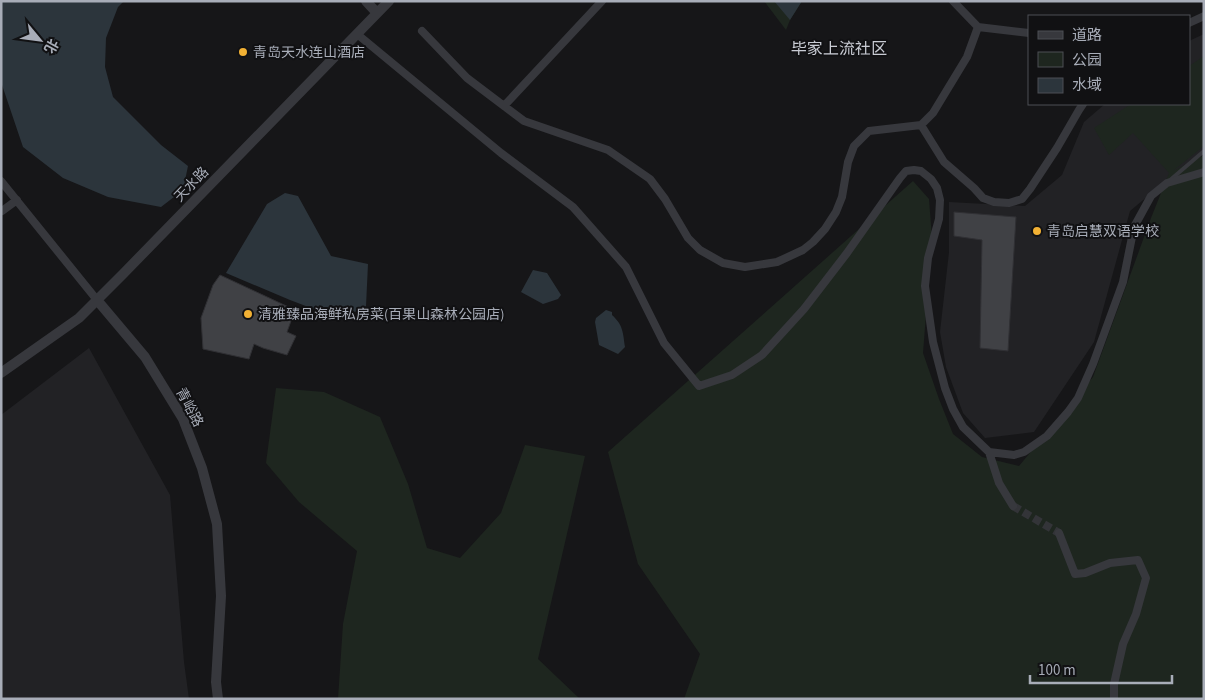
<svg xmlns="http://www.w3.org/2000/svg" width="1205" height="700" viewBox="0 0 1205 700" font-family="'Source Sans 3','Noto Sans SC',sans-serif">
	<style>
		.built { fill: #222225 }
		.green { fill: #1e261f }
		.water { fill: #2c353c }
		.building { fill: #404145; stroke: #303034 }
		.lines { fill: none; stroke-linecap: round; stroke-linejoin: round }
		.minor-tunnel { stroke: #333438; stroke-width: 8; stroke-dasharray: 8 4; stroke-linecap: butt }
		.service { stroke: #37383d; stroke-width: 4 }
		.minor { stroke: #37383d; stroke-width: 8 }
		.tertiary { stroke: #37383d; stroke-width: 10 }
		.poi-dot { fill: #f2b134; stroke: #111113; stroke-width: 2 }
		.labels { text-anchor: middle; stroke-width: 4; stroke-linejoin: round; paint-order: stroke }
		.poi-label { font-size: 14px; fill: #a8adb8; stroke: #111113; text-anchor: start }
		.street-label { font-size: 14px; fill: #a8adb8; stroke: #111113 }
		.quarter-label { font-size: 16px; fill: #c9ccd4; stroke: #111113 }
	</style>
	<rect width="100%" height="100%" fill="#161618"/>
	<path class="built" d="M1204,34V149L1130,211L1094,342L1034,432L985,438L963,413L946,367L940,332L949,252V202L1025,206L1062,175L1084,122L1105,104H1189V41Z
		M89,348L170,495L184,662L189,699H1V415Z"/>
	<path class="green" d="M764,1H802L790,20L786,30Z
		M1204,56V146L1173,171L1204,155V699H684L700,654L638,564L608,452L913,181L929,199L932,238L923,353L939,399L953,434L982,457L1019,466L1093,377L1151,218L1169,173L1133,133L1109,155L1094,128L1131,104H1189V66Z
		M276,388L324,392L380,417L408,484L427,548L460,558L501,513L525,445L585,456L538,659L580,699H338L343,624L357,551L299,502L266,463Z"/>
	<path class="water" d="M2,1H124L118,7L106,38L105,67L113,97L161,145L188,166L183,190L161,207L108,197L63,178L23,147L1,82Z
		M774,1H802L790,20Z
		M285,193L298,196L331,256L368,264L366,306L351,314L332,316L290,300L226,273L267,204Z
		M533,270L547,273L561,295L558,299L543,304L521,292Z
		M606,310L612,312V315C623,325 623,332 625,347L618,354L599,345L595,322L596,318Z"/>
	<path class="building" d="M954,212L1016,217L1008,351L980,348L982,240L954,236Z
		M220,275L295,310L287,332L296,336L287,355L263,348L254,344L249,359L203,349L201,318L213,285Z"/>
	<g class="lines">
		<path class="minor-tunnel" d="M1013,506L1059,533"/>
		<path class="service" d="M1169,181L1204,151"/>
		<path class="minor" d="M953,1L978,27L1029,33
			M1189,23L1204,16
			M422,31L467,78L524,121L608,150L650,179L665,199L688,238L700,250L723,263L745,267L777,262L803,250L813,242L825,229L836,212L842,197L848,162L854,146L869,131L921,125L933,113L967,57L978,27
			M357,34L501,153L573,207L626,267L664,343L699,386L732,375L762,355L804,309L847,253L900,178L906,171L914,170L921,171L931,179L937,188L940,200L939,219L928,258L925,286L933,342L945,388L953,409L963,427L989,452L1014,455L1024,452L1047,436L1068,412L1078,398L1093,364L1123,282L1134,227L1151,196L1167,183L1204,172
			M504,106L602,1
			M921,125L944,162L974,188L983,198L994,202L1009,203L1022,199L1030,189L1057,148L1079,110L1083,104
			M1,181L97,300
			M1,210L2,211L17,200
			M989,452L999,483L1013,506
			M1059,533L1075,574L1085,573L1110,563L1138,560L1146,578L1136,614L1123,644L1114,684V699"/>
		<path class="tertiary" d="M366,1L377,13
			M97,300L145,357L183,419L202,468L217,524L221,596L216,682L218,699
			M1,373L79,318L123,274L389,1"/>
	</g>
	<g class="poi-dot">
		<circle cx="243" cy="52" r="5"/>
		<circle cx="1037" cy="231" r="5"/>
		<circle cx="248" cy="314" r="5"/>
	</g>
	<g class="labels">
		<g class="poi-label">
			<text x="253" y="57">青岛天水连山酒店</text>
			<text x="1047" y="236">青岛启慧双语学校</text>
			<text x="258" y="319">清雅臻品海鲜私房菜(百果山森林公园店)</text>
		</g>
		<g class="street-label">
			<text transform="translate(191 184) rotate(-46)" y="5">天水路</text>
			<text transform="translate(190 407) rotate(62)" y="5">青峪路</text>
		</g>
		<g class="quarter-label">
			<text x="839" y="54">毕家上流社区</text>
		</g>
	</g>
	<rect width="1205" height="700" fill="none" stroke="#a8adb8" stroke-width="5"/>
	<rect x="1028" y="15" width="162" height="90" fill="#111113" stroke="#4d4f55"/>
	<rect x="1038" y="31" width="25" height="8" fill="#37383d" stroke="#4d4f55"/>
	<text x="1072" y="40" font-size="15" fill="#a8adb8">道路</text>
	<rect x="1038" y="52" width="25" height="15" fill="#1e261f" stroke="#4d4f55"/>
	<text x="1072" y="65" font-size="15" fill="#a8adb8">公园</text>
	<rect x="1038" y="78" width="25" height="15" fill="#2c353c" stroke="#4d4f55"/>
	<text x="1072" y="90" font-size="15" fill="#a8adb8">水域</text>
	<g transform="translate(40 40) rotate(119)" stroke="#111113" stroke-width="4" paint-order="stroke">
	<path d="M0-4L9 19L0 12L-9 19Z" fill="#a8adb8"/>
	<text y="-8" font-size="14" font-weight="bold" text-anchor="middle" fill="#a8adb8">北</text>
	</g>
	<path d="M1030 675v8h142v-8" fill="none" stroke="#a8adb8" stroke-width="2.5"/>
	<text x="1038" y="675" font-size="15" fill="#a8adb8" stroke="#111113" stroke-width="4" paint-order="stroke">100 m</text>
</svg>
